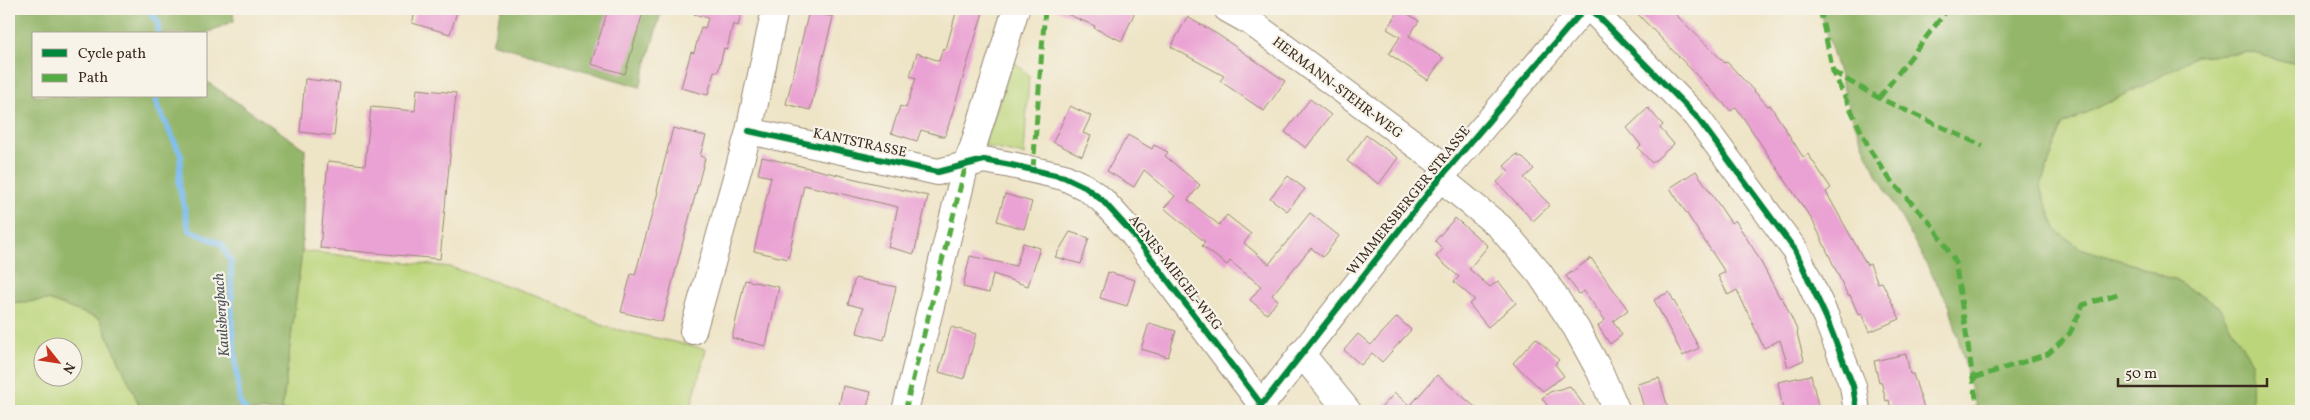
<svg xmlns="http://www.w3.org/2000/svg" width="2310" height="420" viewBox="0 0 2310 420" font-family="Vollkorn,serif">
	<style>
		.green { fill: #bbd57a; stroke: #7b804c; fill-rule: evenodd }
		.forest { fill: #94b66a; stroke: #687044 }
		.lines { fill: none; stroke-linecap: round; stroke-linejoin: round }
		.stream { stroke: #79bbee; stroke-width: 6 }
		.building { fill: #eaa1d3 }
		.minor-casing { stroke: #948772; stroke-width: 28 }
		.minor { stroke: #fff; stroke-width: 26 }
		.quiet { stroke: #55ab43; stroke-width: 5; stroke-dasharray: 10 5; stroke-linecap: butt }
		.cycleway-casing { stroke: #f7f3e8; stroke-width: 9 }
		.cycleway { stroke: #00873e; stroke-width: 6 }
		.labels { text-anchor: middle; stroke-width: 4.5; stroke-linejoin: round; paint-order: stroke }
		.street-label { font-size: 14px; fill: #3b2a1e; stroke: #f7f3e8 }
		.water-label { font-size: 15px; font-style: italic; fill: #4e565c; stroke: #f7f3e8 }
	</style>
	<rect width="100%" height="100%" fill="#f7f3e8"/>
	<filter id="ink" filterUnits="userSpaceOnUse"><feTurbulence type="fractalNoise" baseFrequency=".02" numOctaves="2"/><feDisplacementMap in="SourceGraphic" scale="10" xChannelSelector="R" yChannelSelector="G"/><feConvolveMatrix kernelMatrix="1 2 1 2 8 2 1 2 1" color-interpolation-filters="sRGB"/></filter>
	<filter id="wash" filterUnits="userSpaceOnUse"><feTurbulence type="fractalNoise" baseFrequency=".0096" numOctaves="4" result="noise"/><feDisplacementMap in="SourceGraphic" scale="20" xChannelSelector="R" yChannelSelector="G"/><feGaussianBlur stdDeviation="1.12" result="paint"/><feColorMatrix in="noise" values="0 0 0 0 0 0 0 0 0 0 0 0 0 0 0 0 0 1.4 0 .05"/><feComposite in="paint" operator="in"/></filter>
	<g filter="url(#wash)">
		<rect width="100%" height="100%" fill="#eee4c6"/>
		<path class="green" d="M2249,52L2301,65V411H2249L2251,407L2218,306L2176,281L2135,265L2080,248L2057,231L2040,188L2062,125L2152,81L2196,56Z
			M1013,61L1029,75L1024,155L984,146Z
			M302,251L450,267L541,297L606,327L706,349L690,411L282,410Z
			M48,300L100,319L142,411H9V303ZM42,348H72V378H42Z"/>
		<path class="forest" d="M9,9H233L234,21L204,34H34V96H206V81L305,149L302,251L282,410L288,411H142L100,319L48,300L9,303Z
			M502,9H662L640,87L492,43Z
			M1820,9H2301V65L2249,52L2196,56L2152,81L2062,125L2040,188L2057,231L2080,248L2135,265L2176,281L2218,306L2252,362L2251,407L2249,411H1977L1950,307L1870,161L1851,114Z"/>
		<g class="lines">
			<path class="stream" d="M147,9L158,22V34
				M156,96V103L181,155L179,184L189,230L222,244L231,263L232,326L240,403L246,411"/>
		</g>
		<g id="blocks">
			<path class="building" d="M416,9H458L450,34L412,23Z
				M608,9H644L625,74L591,64Z
				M695,9H742L738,26L733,24L727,49L724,48L718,72L714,71L708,95L681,88L691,52L694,53L701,27L705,28L708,18L694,14Z
				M957,9H984L945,137L921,130L917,141L891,133L900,106L906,108L916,78L910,76L917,53L939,61L943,48L946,49Z
				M1055,9H1136L1122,41L1094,28L1095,26Z
				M1400,9L1419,21L1409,36L1443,58L1428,80L1389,54L1400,37L1387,29Z
				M1633,9H1670L1725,63L1727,62L1768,106L1770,105L1803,157L1808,154L1831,188L1826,192L1867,265L1870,264L1878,283L1882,282L1900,319L1869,332L1861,313L1858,314L1850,295L1848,296L1814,223L1736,107L1731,111Z
				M809,11L833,17L810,110L786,104Z
				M1187,17L1217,34L1285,81L1264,111L1220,81L1224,76L1171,47Z
				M305,79L340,83L334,136L300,132Z
				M417,89L456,93L440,259L320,248L328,161L365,165L371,107L415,111Z
				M1310,99L1331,115L1306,148L1285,132Z
				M1070,106L1091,116L1083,133L1091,136L1082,156L1053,142Z
				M1648,108L1663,125L1660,128L1674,144L1652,163L1638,148L1641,145L1627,128Z
				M673,128L706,136L700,156L705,158L662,322L621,312L631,274L635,275L658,192L657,191Z
				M1128,135L1152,149L1154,145L1168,152L1165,156L1200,185L1188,200L1219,225L1227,215L1251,234L1244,243L1269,264L1310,213L1339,236L1323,257L1311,248L1304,256L1272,295L1278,300L1267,314L1250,300L1261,286L1230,261L1227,265L1202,246L1205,242L1164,208L1175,196L1144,170L1134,187L1107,171Z
				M1366,135L1398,158L1379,184L1347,161Z
				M1517,154L1519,157L1521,156L1534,169L1524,178L1550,205L1533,221L1497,182L1509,171L1504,166Z
				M762,157L928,196L914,254L888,247L898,207L804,185L788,259L754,251L771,177L758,174Z
				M1696,171L1731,223L1735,220L1756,253L1780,298L1782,297L1798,332L1797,333L1804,360L1788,367L1780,340L1764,348L1737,290L1728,295L1718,276L1725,272L1670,188Z
				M1288,176L1305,189L1287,211L1270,198Z
				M1005,194L1032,202L1024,229L997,221Z
				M1455,218L1488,246L1469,269L1490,287L1498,281L1516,303L1488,327L1469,304L1475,300L1454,282L1459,277L1436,257L1443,249L1435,241Z
				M1070,232L1089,238L1081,264L1055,257Z
				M1023,243L1040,248L1028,286L993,274L989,293L963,287L970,256L1016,266Z
				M1591,258L1628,310L1613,321L1622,335L1610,344L1598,326L1605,320L1584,291L1579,294L1566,276Z
				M1108,272L1135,280L1127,306L1100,298Z
				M855,278L896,287L884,340L857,333L863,308L848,304Z
				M745,280L779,287L766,346L732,338Z
				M1669,292L1699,348L1683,356L1654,300Z
				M1397,317L1411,330L1382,362L1372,353L1361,365L1344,350L1358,334L1371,345Z
				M1149,323L1176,331L1168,357L1141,349Z
				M951,327L976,334L964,379L939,372Z
				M1536,338L1559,360L1555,364L1564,376L1543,391L1513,363Z
				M1906,354L1910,374H1913L1925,411H1891L1889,400L1886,401L1881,381L1879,382L1874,361Z
				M1437,375L1480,411H1378L1395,393L1410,406Z
				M1811,375L1819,410L1783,411L1778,382Z
				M1659,378L1669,411H1645L1637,384Z
				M843,386L871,392L866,411H838Z
				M1570,386L1588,411H1551L1542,398L1550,392Z"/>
		</g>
	</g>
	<g filter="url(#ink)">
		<use href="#blocks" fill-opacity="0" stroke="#948772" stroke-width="1"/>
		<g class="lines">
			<defs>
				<path id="minor" d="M1227,9L1252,23L1447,168
					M1591,9L1696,116L1795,250L1826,317L1853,386L1857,411
					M749,131L938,172L984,160L1011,165L1064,177L1085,187L1102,200L1132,233L1261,404
					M1440,178L1500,227L1540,274L1576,328L1600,372L1617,411
					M693,331L749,131L775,9
					M1301,353L1348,411
					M905,411L966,164L973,147L1016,9
					M1257,411L1440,178L1584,9"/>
			</defs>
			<use href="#minor" class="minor-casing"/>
			<use href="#minor" class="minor"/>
			<path class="quiet" d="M1820,9L1833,72L1870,150L1891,181L1933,226L1955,261L1978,411
				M1833,72L1879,98L1983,146
				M1879,98L1948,9
				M1033,169L1045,9
				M1974,378L2048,354L2070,333L2083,305L2118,294
				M905,411L966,164"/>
			<defs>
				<path id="cycleway" d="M1591,9L1696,116L1795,250L1826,317L1853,386L1857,411
					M749,131L938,172L984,160L1011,165L1064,177L1085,187L1102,200L1132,233L1261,404
					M1257,411L1440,178L1584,9"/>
			</defs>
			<use href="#cycleway" class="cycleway-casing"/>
			<use href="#cycleway" class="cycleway"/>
		</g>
	</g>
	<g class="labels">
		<g class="street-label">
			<text transform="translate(1338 87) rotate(37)" y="5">HERMANN-STEHR-WEG</text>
			<text transform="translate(860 142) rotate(12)" y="5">KANTSTRASSE</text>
			<text transform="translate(1408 200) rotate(-51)" y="5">WIMMERSBERGER STRASSE</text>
			<text transform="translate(1176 272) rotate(52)" y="5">AGNES-MIEGEL-WEG</text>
		</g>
		<g class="water-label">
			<text transform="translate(221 315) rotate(-94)" y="5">Kaulsbergbach</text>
		</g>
	</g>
	<rect width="2310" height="420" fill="none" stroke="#f7f3e8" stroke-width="30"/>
	<rect x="32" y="32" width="175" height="65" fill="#f7f3e8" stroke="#aca397"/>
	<rect x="42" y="49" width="25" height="8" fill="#00873e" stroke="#aca397"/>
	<text x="78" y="58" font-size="15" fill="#3b2a1e">Cycle path</text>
	<rect x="42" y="74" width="25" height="8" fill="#55ab43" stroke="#aca397"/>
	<text x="78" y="82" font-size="15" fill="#3b2a1e">Path</text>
	<g transform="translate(58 362) rotate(120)"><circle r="24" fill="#f7f3e8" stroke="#aca397"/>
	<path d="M0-4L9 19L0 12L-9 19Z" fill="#c8321e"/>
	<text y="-8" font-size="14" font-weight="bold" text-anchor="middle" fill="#3b2a1e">N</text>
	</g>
	<path d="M2118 378v8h149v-8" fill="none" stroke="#3b2a1e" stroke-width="2.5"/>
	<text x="2125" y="378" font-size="15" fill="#3b2a1e" stroke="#f7f3e8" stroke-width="4" paint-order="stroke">50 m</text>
</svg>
